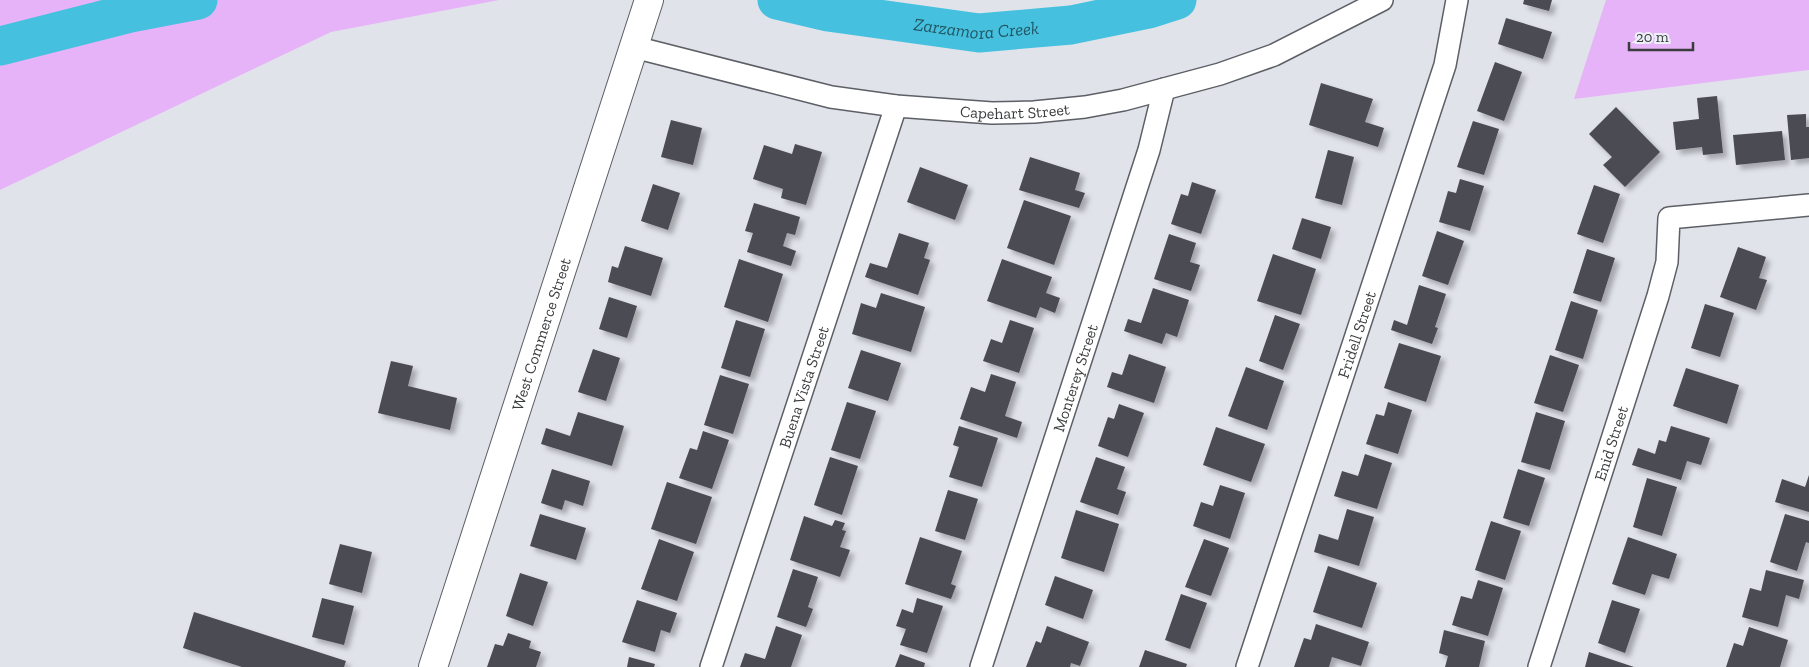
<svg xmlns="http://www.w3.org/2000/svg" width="1809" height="667" viewBox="0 0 1809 667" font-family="'Zilla Slab',serif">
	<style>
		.green { fill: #e7b3f8 }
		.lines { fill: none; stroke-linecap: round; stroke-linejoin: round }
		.river { stroke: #45c1df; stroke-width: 39 }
		.building { fill: #4c4b52; filter: url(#shadow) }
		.minor-casing { stroke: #5c5f65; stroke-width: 24 }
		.secondary-casing { stroke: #5c5f65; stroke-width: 30 }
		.minor { stroke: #fff; stroke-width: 21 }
		.secondary { stroke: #fff; stroke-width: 28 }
		.labels { text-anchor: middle; stroke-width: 5; stroke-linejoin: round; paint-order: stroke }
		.street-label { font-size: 16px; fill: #3a3c3e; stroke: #edf0f8 }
		.water-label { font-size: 18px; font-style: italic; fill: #235663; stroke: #edf0f8 }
	</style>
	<defs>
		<filter id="shadow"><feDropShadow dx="4.5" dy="4.5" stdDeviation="2.5" flood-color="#0004"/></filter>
	</defs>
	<rect width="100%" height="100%" fill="#e0e3ea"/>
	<path class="green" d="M0,0H499L331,32L0,190Z
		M1606,0H1809V70L1574,99Z"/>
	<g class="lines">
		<g class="river">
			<path id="s1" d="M777,0L828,12L979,33L1071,25L1149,9L1177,0"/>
			<path d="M0,46L130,13L198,0"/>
		</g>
	</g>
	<path class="building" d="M1524,0H1552L1549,11L1523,4Z
		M1506,18L1552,32L1543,59L1498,44Z
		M1495,62L1522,72L1504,121L1477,111Z
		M1321,83L1373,99L1365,122L1384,128L1378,147L1309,125Z
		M1717,96L1723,153L1703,155L1702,147L1676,150L1673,122L1699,119L1697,98Z
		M1616,107L1660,152L1625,187L1603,165L1612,157L1589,134Z
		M1806,114V127H1809V158L1791,160L1787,115Z
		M671,120L702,128L693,165L661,157Z
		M1473,121L1499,129L1484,175L1457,167Z
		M1782,131L1785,160L1736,165L1733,135Z
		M795,144L822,152L806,205L781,198L783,189L753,179L764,145L792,154Z
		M1328,150L1354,157L1342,205L1315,198Z
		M1030,157L1080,173L1075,190L1085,193L1079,208L1019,190Z
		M920,167L968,185L955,220L907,202Z
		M1460,179L1484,186L1470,231L1439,222L1448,191L1456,193Z
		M1192,182L1216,190L1201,234L1171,224L1181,194L1188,196Z
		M653,184L680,193L668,230L641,221Z
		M1594,185L1620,194L1603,243L1577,234Z
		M1024,200L1071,216L1054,265L1007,248Z
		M754,203L800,217L795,235L787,233L783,246L796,251L791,266L747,252L753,233L745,231Z
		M1302,218L1331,227L1321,259L1292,249Z
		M1437,231L1464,241L1448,285L1422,276Z
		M899,233L929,243L924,258L930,260L918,295L865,277L870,263L887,268Z
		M1169,234L1196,243L1190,262L1200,265L1191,291L1154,279Z
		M625,246L663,258L651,296L608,282L612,266L618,268Z
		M1738,247L1766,257L1759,278L1767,280L1756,310L1720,297Z
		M1587,249L1615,258L1601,302L1573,293Z
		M1273,254L1316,269L1301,315L1257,301Z
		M739,259L783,274L768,322L724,307Z
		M1002,259L1052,277L1046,293L1060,298L1055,313L1040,307L1036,318L987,301Z
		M1419,285L1446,294L1435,327L1438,328L1432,344L1391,330L1394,320L1407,325Z
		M1153,288L1189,300L1177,337L1166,333L1162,344L1124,331L1128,319L1141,323Z
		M881,293L925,307L911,352L852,334L861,303L876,308Z
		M609,297L637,306L627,338L599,329Z
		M1571,301L1598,310L1583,359L1555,350Z
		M1705,304L1734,313L1720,357L1691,348Z
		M1275,315L1300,324L1283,370L1259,361Z
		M736,320L765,329L750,377L721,368Z
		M1010,320L1034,328L1019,373L983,361L991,339L1002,343Z
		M1399,343L1441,356L1426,402L1384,388Z
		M593,349L620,358L606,401L578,392Z
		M861,350L901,363L888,401L848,388Z
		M1129,354L1166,367L1154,403L1107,387L1112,372L1122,375Z
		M1550,355L1579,365L1563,412L1534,403Z
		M391,361L413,366L408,386L457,398L450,430L378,413Z
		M1246,367L1284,381L1267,430L1228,416Z
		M1686,368L1739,385L1727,424L1673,406Z
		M991,374L1016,382L1005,416L1022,422L1017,438L960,419L971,387L985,392Z
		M720,375L749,384L733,434L704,425Z
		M847,402L876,411L860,459L831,450Z
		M1388,402L1412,410L1398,454L1366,444L1376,414L1384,416Z
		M1119,404L1144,413L1128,457L1098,446L1108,417L1114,419Z
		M578,412L624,426L612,466L541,444L546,428L570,436Z
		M1536,412L1565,421L1550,470L1521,462Z
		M959,426L998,438L982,487L949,477L959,447L953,445Z
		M1671,426L1710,438L1701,465L1687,461L1681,480L1632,465L1638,448L1655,454L1659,440L1666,442Z
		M1216,427L1265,444L1251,482L1203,465Z
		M703,431L729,440L712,489L679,478L690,448L697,450Z
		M1365,454L1392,463L1377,509L1334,496L1342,471L1358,476Z
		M830,457L858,466L842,515L814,505Z
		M1096,457L1125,467L1117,489L1126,492L1118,515L1080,502Z
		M552,469L590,481L583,506L565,500L562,510L541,503Z
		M1518,469L1545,478L1529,526L1503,518Z
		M1809,475V512L1775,502L1782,479L1805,487Z
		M1647,478L1677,487L1662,536L1633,527Z
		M667,482L712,497L696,544L651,529Z
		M1220,485L1245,493L1230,539L1193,526L1201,502L1213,506Z
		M948,490L978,499L965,540L935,531Z
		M1347,509L1374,517L1359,566L1314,552L1319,534L1338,540Z
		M1076,510L1119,524L1104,572L1061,558Z
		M540,514L586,528L576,560L530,546Z
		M1785,514L1809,521V543L1806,542L1797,571L1770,562Z
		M804,516L832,526L835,520L845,523L842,530L846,531L840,547L850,550L840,577L790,560Z
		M1491,521L1521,531L1505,580L1475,570Z
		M920,537L962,551L951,584L956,586L951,599L905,584Z
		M1628,537L1677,554L1669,579L1652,574L1645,595L1612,584Z
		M659,539L694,552L677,601L641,589Z
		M1204,539L1229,548L1211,596L1185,587Z
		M340,544L372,552L362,593L329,584Z
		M1328,566L1377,583L1362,628L1313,612Z
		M793,569L818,577L808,607L813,609L806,627L777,617Z
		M1766,570L1804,580L1799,599L1786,595L1778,627L1742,617L1750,588L1761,591Z
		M520,573L548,582L533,626L506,616Z
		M1055,576L1093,590L1083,619L1045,605Z
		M1478,580L1503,588L1488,636L1452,625L1461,596L1472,599Z
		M1181,594L1207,603L1190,649L1165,640Z
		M322,598L354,606L344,645L312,637Z
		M917,598L943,606L927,653L900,645L906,629L896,626L902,609L913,613Z
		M637,600L677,613L670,633L661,630L655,652L622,642Z
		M1612,600L1640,609L1625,653L1598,643Z
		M194,612L346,661L344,667H242L183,648Z
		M1316,624L1369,642L1361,666L1332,657L1329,667H1294L1304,638L1311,640Z
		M776,626L802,635L791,667H740L745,653L765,659Z
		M1047,626L1089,642L1080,666L1071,663L1070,667H1026L1036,641L1041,643Z
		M1749,627L1788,640L1780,667H1726L1734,643L1743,646Z
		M1444,630L1485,641L1479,667H1445L1448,656L1439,653Z
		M508,633L531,641L529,648L541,652L536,667H487L495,644L503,646Z
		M1145,650L1187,664L1186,667H1139Z
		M1589,652L1634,667H1585Z
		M900,654L925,663L924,667H895Z
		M629,657L655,664L654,667H627Z"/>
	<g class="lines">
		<defs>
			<g id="minor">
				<path id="s2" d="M634,47L831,97L896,106L992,113L1034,112L1085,107L1123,100L1220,74L1274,55L1382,0"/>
				<path id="s3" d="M711,667L896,106"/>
				<path id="s4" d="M981,667L1149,150L1164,89"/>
				<path id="s5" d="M1247,667L1445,65L1457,0"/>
				<path id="s6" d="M1539,667L1658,296L1667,262L1669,218L1809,205"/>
			</g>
			<g id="secondary">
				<path id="s7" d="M433,667L649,0"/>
			</g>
		</defs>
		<use href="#minor" class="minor-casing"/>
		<use href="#secondary" class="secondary-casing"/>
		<use href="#minor" class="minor"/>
		<use href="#secondary" class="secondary"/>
	</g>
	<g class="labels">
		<g class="street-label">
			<text dy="6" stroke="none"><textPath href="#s2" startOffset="388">Capehart Street</textPath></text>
			<text dy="6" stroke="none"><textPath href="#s7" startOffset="350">West Commerce Street</textPath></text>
			<text dy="6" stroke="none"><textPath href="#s5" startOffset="350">Fridell Street</textPath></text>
			<text dy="6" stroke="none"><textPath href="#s4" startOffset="304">Monterey Street</textPath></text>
			<text dy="6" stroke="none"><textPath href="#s3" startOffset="295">Buena Vista Street</textPath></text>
			<text dy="6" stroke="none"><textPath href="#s6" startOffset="235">Enid Street</textPath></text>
		</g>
		<g class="water-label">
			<text dy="6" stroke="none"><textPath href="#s1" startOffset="202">Zarzamora Creek</textPath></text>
		</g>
	</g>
	<path d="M1629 42v8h64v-8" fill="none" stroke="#3a3c3e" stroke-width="2.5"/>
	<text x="1636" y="42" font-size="15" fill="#3a3c3e" stroke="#edf0f8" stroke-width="4" paint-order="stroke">20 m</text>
</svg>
